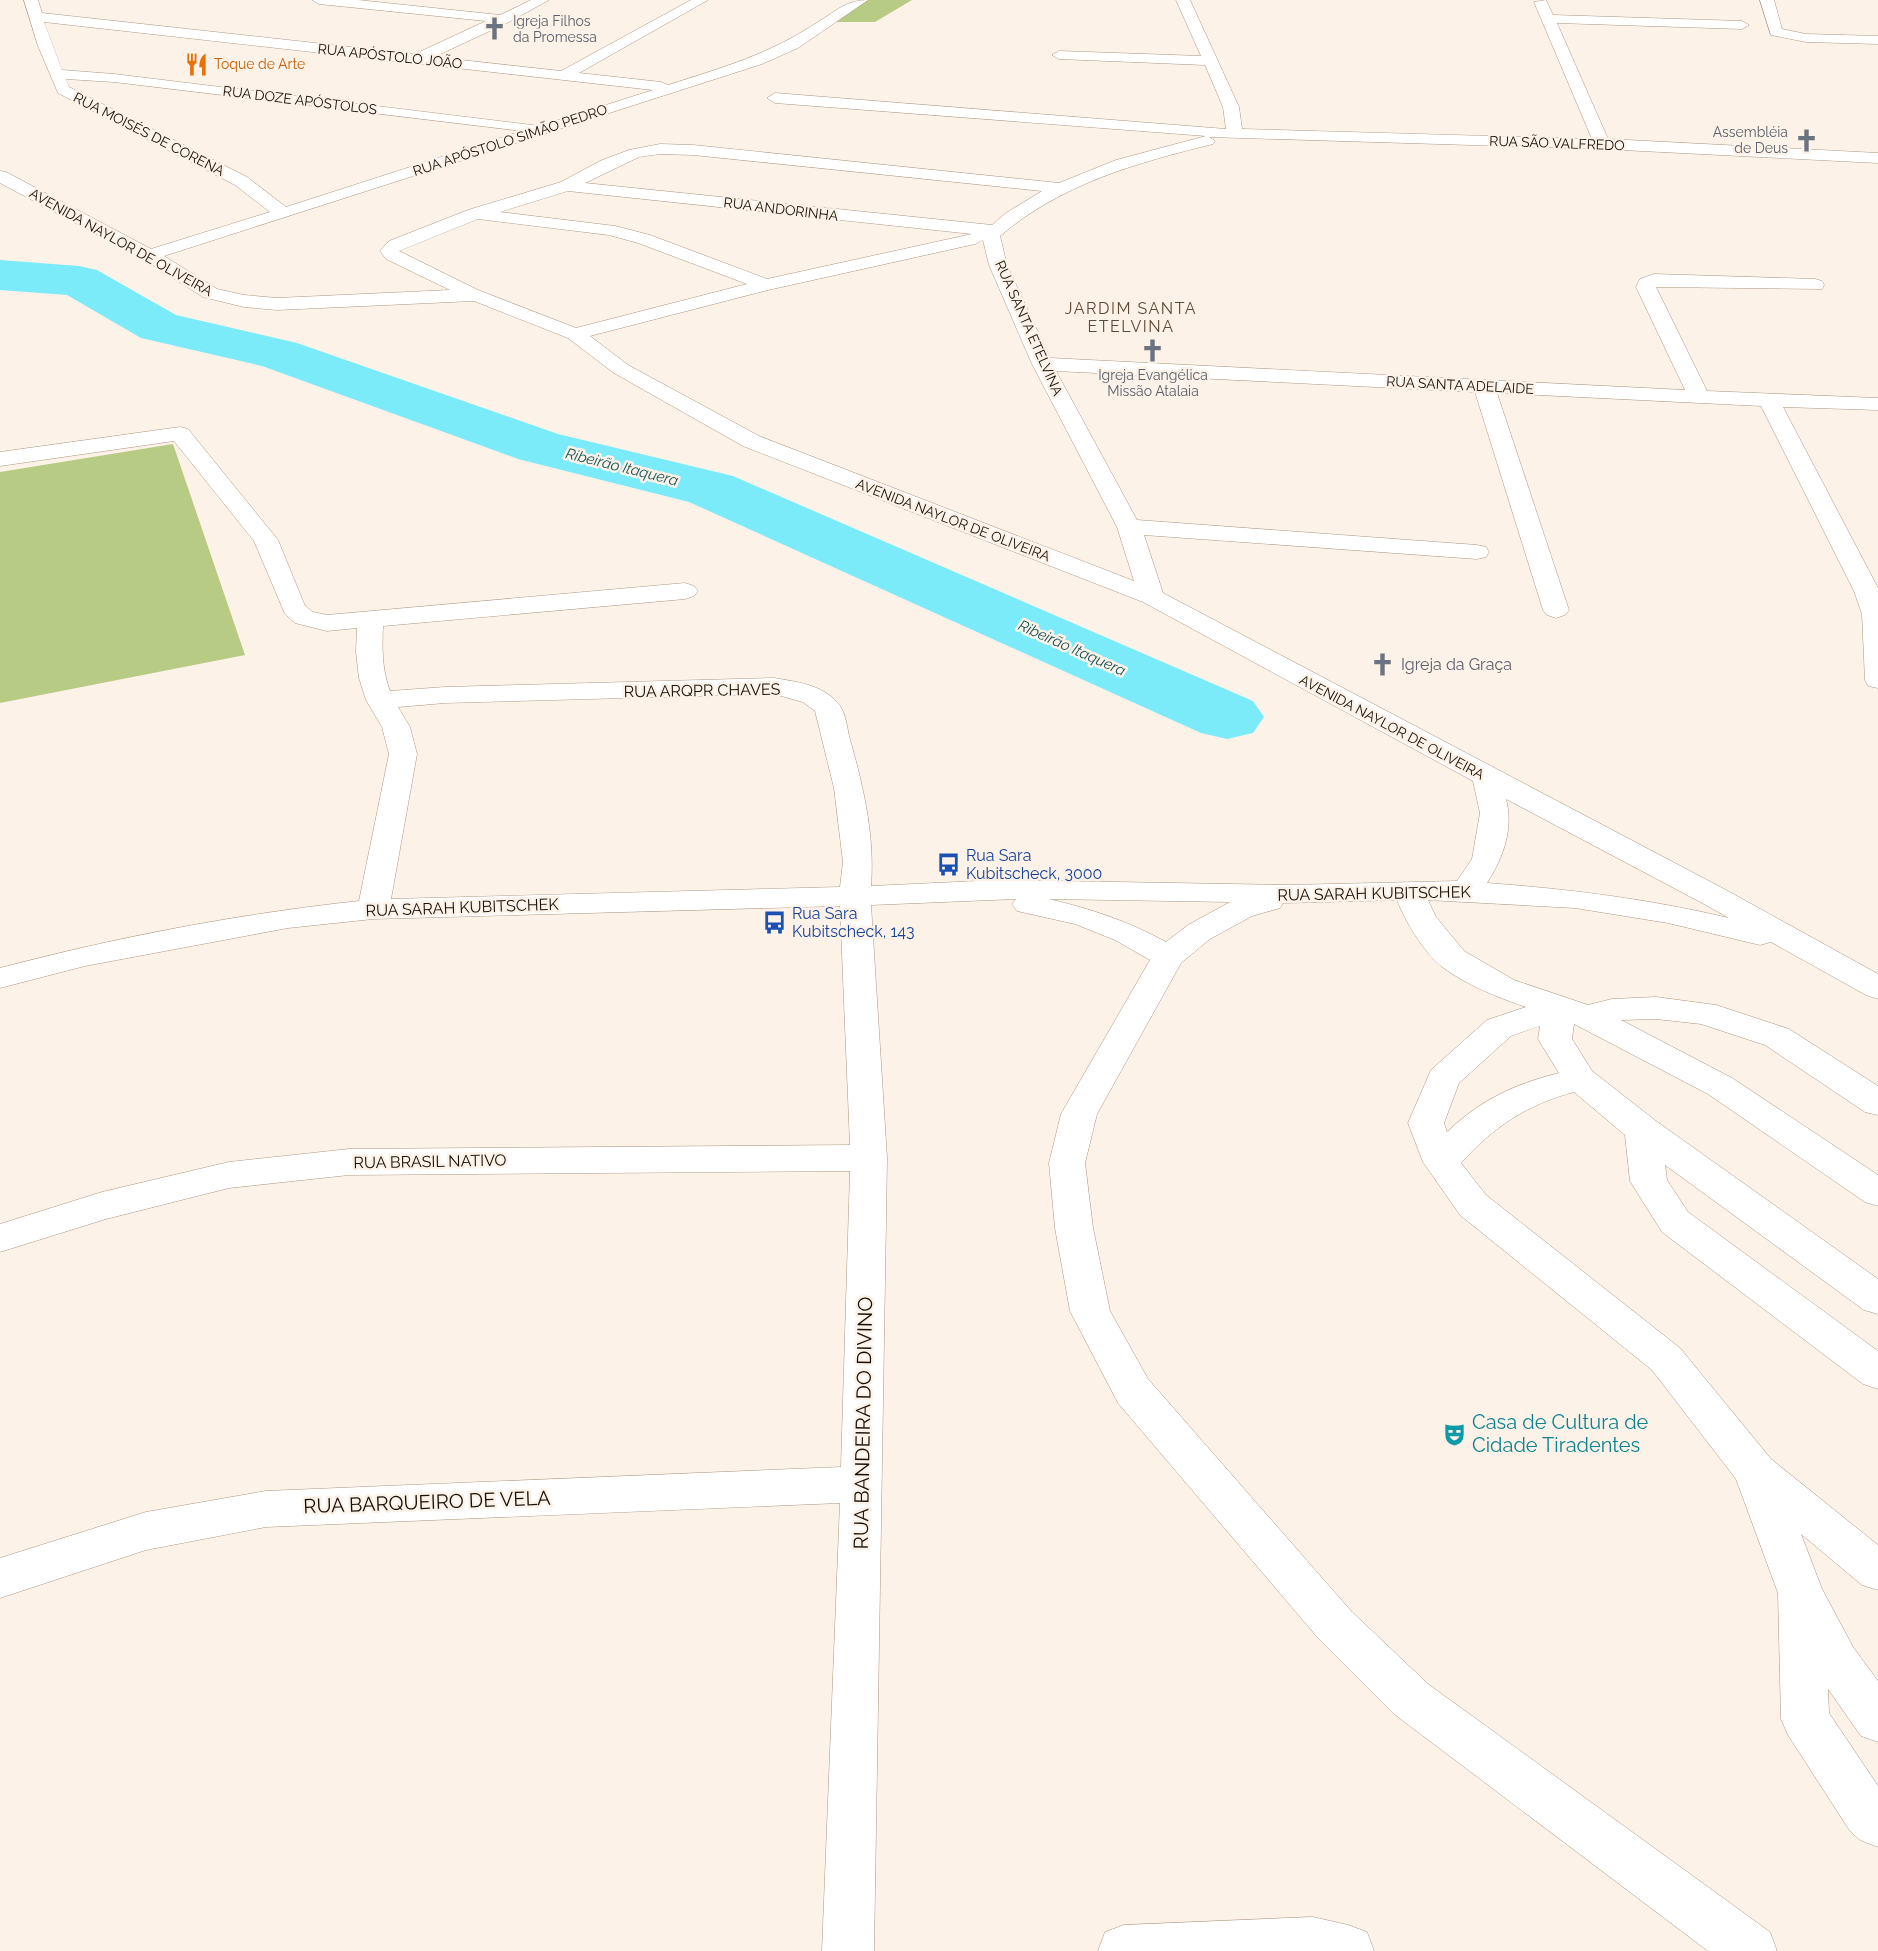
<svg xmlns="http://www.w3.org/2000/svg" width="1878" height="1951" viewBox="0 0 1878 1951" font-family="Raleway,sans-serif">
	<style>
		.green { fill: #b7cb84 }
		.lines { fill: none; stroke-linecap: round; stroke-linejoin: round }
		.river { fill: #7cebf9; fill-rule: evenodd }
		.minor-casing { stroke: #ad9680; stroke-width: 1 }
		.minor { fill: #fff; fill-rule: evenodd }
		.labels { text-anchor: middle; stroke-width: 5; stroke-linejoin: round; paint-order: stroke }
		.far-worship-label { font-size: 14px; fill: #5b616d; stroke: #fcf2e8; text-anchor: start }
		.far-street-label { font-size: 14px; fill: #181008; stroke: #fcf2e8 }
		.far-food-label { font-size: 14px; fill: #c56008; stroke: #fcf2e8; text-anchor: start }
		.far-water-label { font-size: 15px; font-style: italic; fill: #15565d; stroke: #fcf2e8 }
		.far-quarter-label { font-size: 16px; letter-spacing: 1.5px; fill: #5e4a36; stroke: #fcf2e8 }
		.worship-label { font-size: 16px; fill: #5b616d; stroke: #fcf2e8; text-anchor: start }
		.street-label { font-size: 16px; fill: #181008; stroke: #fcf2e8 }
		.transit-label { font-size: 16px; fill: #164399; stroke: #fcf2e8; text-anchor: start }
		.near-culture-label { font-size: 20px; fill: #0d838f; stroke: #fcf2e8; text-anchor: start }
		.near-street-label { font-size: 20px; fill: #181008; stroke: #fcf2e8 }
	</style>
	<rect width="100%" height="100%" fill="#fcf2e8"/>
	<path class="green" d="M867,0H912L875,22H829Z
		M173,444L245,655L0,703V472Z"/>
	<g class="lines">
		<path class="river" d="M0,260L79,266L97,270L176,315L297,343L558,434L733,476L1253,701L1264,717L1253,733L1227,739L1201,733L689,502L518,459L262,366L141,338L67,295L0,290Z"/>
		<defs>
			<path id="minor" d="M24,0H38L42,13L415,54L486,21L319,4L312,0H358L500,15L531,0H549L509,22L434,57L561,71L691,0H708L579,73L661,82L668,85C724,67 768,55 818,22C836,11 846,0 868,0L798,48L762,64L164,256L217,289L244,295L277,298L450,290L386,259L380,251L389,241L468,210L561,182L600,161L629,150L660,144L693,145L1059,183L1116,160L1206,136L775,103L767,98L775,93L1226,129L1223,107L1205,65L1059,59L1052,55L1059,51L1201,56L1176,0H1190L1239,107L1242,129L1592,139L1534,2L1546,0L1553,15L1742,21L1749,25L1742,29L1557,23L1608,139L1878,153V163L1602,149L1209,137L1215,141L1213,144C1136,163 1061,184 1000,236L1007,265L1050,358L1685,390L1636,287L1640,279L1654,274L1815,279L1822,281L1824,285L1822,289L1656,287L1707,391L1878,398V410L1783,407L1878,588V688L1868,686L1865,680L1862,614L1854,591L1761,406L1497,393L1569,610L1565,615L1556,618L1547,615L1543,610L1475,392L1056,371L1137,520L1477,545L1486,547L1489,552L1486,557L1477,559L1144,535L1163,593L1726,890L1878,974V999L1866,995L1771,942L1760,945L1668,923L1575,908L1428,900L1436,917L1464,951L1514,980L1588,1005L1612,999L1656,997L1716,1005L1789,1029L1878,1086V1115L1865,1112L1765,1045L1701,1024L1656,1019L1621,1020L1732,1078L1878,1175V1206L1865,1202L1708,1094L1574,1024L1572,1039L1592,1071L1656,1121L1878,1279V1314L1864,1310L1665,1165L1667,1180L1688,1212L1878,1351V1389L1863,1384L1662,1232L1630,1181L1625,1135L1574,1092C1528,1104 1493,1127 1461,1163L1486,1195L1680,1348L1771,1459L1878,1545V1590L1862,1585L1801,1534L1822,1589L1853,1647L1878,1681V1742L1861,1736L1828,1689L1829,1713L1878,1786V1847L1860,1840L1850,1831L1788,1735L1781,1719L1778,1593L1736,1479L1652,1370L1460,1215L1423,1162L1408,1123L1431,1070L1487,1020L1526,1007C1497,997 1466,985 1441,966C1423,951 1405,921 1397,900L1283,903L1280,908L1252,916L1210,939L1181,963L1097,1114L1085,1163L1093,1228L1110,1311L1148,1379L1351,1611L1428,1684L1770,1932L1777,1951H1708L1394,1714L1319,1639L1118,1403L1070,1311L1055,1228L1049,1163L1061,1114L1150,960L1115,940L1075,924L1017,911L1012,904L1016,899L871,905L887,1158L874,1951H822L840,1503L266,1527L146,1550L0,1598V1558L146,1512L266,1491L841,1467L850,1171L349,1175L229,1188L106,1219L0,1252V1224L102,1192L229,1162L349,1149L850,1145L840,906L373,919L288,928L85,966L0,988V968C118,937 238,914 359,901L389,754L382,727L366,700L359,678L356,652L357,628L327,631L295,623L285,614L254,541L174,441L0,466V452L180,427L188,429L278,540L305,606L313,612L327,615L685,583L694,586L698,591L694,596L685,599L383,626C382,648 382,670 390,691L445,687L774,678C797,682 820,684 837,702C845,710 847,726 849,736C863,785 875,835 871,886L999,880L1289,885L1457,881L1472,859L1480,813L1473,781L1143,602L743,446L614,373L568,338L474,301L277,310L244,307L203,297L143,259L0,183V171L6,172L151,249L270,212L235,185L58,93L38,46ZM44,22L653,90L540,126L114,74L62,70ZM66,79L114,82L522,131L286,207L247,177L69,87ZM660,154L693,155L1042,191L1006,213L992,225L585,183L639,157ZM568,191L972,234L767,279L650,235L615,226L500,212ZM478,219L609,235L638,243L747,284L576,328L478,290L399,251ZM983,240L989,265L1032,364L1117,527L1134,581L759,436L628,365L590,336L768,290L975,244ZM774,694L803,702L815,711L834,788L843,862L840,887L391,899L417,754L410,727L398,707L445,703ZM1506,799L1704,904L1729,918C1649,899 1569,889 1487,883C1503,858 1514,829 1506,799ZM1049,899L1230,902L1188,925L1166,942C1128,921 1091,909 1049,899ZM1540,1026L1538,1039L1559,1073C1515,1084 1480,1100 1447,1132L1444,1123L1459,1083L1511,1036Z
				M1760,0H1774L1782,29L1806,34L1878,36V44L1806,42L1771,35Z
				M1313,1917L1348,1925L1367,1932L1374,1951H1098L1105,1932L1124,1925Z"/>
		</defs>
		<use href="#minor" class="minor-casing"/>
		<use href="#minor" class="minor"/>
	</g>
	<defs>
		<symbol id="church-bare" viewBox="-9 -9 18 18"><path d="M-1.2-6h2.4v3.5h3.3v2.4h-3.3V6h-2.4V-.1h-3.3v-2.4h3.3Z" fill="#6b7280" stroke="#fcf2e8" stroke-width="2.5" paint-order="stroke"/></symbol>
		<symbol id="restaurant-bare" viewBox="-9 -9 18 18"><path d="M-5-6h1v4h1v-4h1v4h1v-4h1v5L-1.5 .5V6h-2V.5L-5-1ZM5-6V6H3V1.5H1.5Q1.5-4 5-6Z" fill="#e8710a" stroke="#fcf2e8" stroke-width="2.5" paint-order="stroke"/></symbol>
		<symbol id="bus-bare" viewBox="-9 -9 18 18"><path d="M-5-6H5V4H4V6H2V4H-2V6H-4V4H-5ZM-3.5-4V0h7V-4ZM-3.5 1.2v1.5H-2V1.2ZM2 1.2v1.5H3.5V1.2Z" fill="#1a4fb4" stroke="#fcf2e8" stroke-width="2.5" paint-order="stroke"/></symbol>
		<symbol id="theatre-bare" viewBox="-9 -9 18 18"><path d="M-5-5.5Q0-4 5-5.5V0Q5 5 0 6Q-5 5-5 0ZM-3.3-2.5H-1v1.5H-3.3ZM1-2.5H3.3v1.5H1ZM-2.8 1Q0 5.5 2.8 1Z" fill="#0f9aa8" stroke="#fcf2e8" stroke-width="2.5" paint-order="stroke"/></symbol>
	</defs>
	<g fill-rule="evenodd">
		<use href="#church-bare" x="478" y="12" width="33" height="33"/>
		<use href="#restaurant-bare" x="180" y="48" width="33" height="33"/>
		<use href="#church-bare" x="1790" y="124" width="33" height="33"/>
		<use href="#church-bare" x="1136" y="334" width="33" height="33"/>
		<use href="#church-bare" x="1366" y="648" width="33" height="33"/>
		<use href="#bus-bare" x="932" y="848" width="33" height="33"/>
		<use href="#bus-bare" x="758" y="906" width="33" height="33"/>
		<use href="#theatre-bare" x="1438" y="1418" width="33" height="33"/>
	</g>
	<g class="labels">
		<g class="far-worship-label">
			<text x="513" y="26">Igreja Filhos<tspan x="513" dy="16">da Promessa</tspan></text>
			<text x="1788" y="137" text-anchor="end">Assembléia<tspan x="1788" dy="16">de Deus</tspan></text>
			<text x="1153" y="380" text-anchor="middle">Igreja Evangélica<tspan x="1153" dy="16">Missão Atalaia</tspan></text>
		</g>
		<g class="far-street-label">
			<text transform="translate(390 56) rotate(6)" y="5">RUA APÓSTOLO JOÃO</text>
			<text transform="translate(300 100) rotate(7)" y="5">RUA DOZE APÓSTOLOS</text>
			<text transform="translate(149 134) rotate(27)" y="5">RUA MOISÉS DE CORENA</text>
			<text transform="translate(510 140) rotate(-18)" y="5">RUA APÓSTOLO SIMÃO PEDRO</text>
			<text transform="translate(1557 143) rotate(2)" y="5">RUA SÃO VALFREDO</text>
			<text transform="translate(781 209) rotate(7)" y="5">RUA ANDORINHA</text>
			<text transform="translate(121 242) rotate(29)" y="5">AVENIDA NAYLOR DE OLIVEIRA</text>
			<text transform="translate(1029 328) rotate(66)" y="5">RUA SANTA ETELVINA</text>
			<text transform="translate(1460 385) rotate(3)" y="5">RUA SANTA ADELAIDE</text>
			<text transform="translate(953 520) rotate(21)" y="5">AVENIDA NAYLOR DE OLIVEIRA</text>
			<text transform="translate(1392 727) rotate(28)" y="5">AVENIDA NAYLOR DE OLIVEIRA</text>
		</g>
		<g class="far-food-label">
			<text x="214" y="69">Toque de Arte</text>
		</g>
		<g class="far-water-label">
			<text transform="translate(622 467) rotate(14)" y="5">Ribeirão Itaquera</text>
			<text transform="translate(1072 648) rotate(24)" y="5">Ribeirão Itaquera</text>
		</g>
		<g class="far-quarter-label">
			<text x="1131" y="314">JARDIM SANTA<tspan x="1131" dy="18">ETELVINA</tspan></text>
		</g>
		<g class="worship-label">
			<text x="1401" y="670">Igreja da Graça</text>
		</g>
		<g class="street-label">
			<text transform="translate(702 690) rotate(-1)" y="6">RUA ARQPR CHAVES</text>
			<text transform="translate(1374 893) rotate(-1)" y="6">RUA SARAH KUBITSCHEK</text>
			<text transform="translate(462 907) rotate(-2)" y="6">RUA SARAH KUBITSCHEK</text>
			<text transform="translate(430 1161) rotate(-1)" y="6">RUA BRASIL NATIVO</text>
		</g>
		<g class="transit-label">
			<text x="966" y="861">Rua Sara<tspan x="966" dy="18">Kubitscheck, 3000</tspan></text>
			<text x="792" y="919">Rua Sara<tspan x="792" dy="18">Kubitscheck, 143</tspan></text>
		</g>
		<g class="near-culture-label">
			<text x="1472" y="1429">Casa de Cultura de<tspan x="1472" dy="23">Cidade Tiradentes</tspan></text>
		</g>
		<g class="near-street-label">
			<text transform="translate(863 1423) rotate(-89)" y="7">RUA BANDEIRA DO DIVINO</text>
			<text transform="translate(427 1502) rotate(-2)" y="7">RUA BARQUEIRO DE VELA</text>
		</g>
	</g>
</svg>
